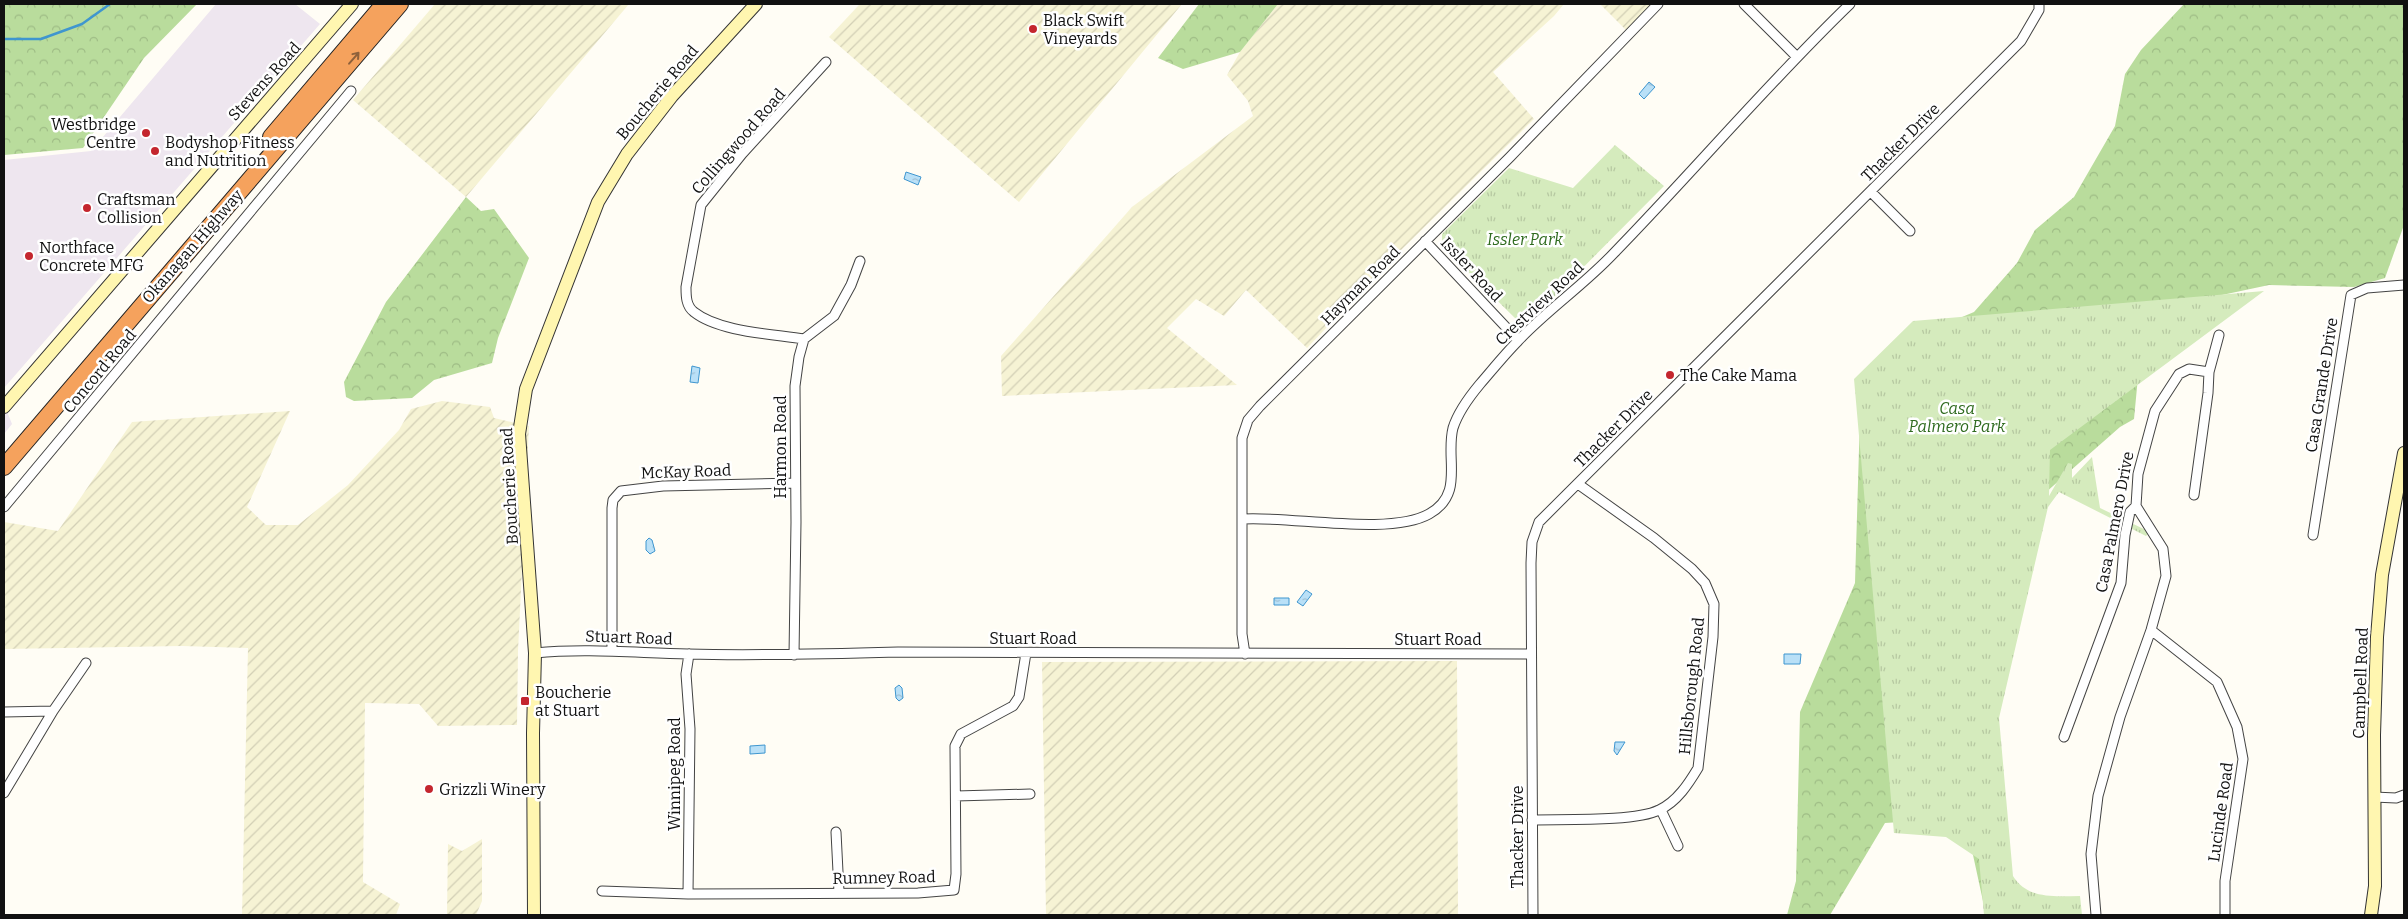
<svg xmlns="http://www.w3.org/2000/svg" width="2408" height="919" viewBox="0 0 2408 919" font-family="Bitter,serif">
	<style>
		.industrial { fill: #eee6ef }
		.farmland { fill: url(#farmland-furrows) }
		.forest { fill: url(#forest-crowns) }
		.park { fill: url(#park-tufts) }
		.water { fill: url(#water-ripples); stroke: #3f96cf }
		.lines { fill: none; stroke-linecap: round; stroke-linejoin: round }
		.stream { stroke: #3f96cf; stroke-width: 2.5 }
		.street-casing { stroke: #444; stroke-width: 11 }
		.secondary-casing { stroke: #333; stroke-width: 14 }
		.highway-casing { stroke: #222; stroke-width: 18 }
		.street { stroke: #fff; stroke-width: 9 }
		.secondary { stroke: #fff6b0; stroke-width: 12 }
		.highway { stroke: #f5a25d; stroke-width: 16 }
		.oneway { stroke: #8e613b }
		.poi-dot { fill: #c4262e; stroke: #fff; stroke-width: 2 }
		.labels { text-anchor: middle; stroke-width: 5; stroke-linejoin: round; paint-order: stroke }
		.poi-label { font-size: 16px; fill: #111; stroke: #fff; text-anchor: start }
		.street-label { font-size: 16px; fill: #111; stroke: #fff }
		.park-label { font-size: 16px; font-style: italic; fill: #2f6b1f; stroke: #fff }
	</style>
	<defs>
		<pattern id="farmland-furrows" width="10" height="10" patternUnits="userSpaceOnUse" patternTransform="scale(1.25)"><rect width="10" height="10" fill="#f6f3d4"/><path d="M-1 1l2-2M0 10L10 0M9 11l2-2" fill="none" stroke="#d2cfb5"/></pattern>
		<pattern id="forest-crowns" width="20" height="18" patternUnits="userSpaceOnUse" patternTransform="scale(1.25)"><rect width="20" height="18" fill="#b9dc9c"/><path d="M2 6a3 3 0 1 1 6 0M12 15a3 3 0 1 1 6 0" fill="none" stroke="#9ebc85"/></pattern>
		<pattern id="park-tufts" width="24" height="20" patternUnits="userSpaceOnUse" patternTransform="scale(1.25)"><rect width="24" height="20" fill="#d5ebbd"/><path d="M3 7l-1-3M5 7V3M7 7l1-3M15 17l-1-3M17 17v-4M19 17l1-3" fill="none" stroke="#b6c8a1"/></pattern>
		<pattern id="water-ripples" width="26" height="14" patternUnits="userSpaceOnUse" patternTransform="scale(1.25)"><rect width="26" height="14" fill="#b9e0f7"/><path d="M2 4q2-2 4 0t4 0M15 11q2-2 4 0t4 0" fill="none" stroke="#9ebfd3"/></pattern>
	</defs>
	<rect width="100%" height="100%" fill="#fffdf5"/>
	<path class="industrial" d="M216,4H295L320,24L4,388V160L91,151Z
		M4,404L12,424L4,434Z"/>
	<path class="farmland" d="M435,4H629L466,197L353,100Z
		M860,4H1182L1019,202L829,37Z
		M1278,4H1564L1554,16L1493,72L1534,119L1391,260L1307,348L1246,290L1224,316L1196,299L1167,328L1237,385L1002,396L1001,356L1132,207L1253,116L1248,101L1227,75L1240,52Z
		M1600,4H1663L1632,36Z
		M442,401L490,407L494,418L529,426L518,651L517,725L438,726L419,704L365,703L363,882L400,904L396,915H242L248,648L182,646L4,649V522L58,531L132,422L290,411L247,507L266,525H298L348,485L399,430L411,409Z
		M1457,661L1458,915H1046L1042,662Z
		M482,839V901L476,915H447L448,844L462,851Z"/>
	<path class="forest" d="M4,4H197L144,58L83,148L4,155Z
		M1199,4H1278L1240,52L1183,69L1158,58Z
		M2184,4H2404V225L2385,278L2354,287L2269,285L2222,295L2138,377L2134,419L2120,427L1918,605L1997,880L1986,915L1965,818L1885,823L1830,915H1787L1796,881L1800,712L1855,583L1860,416L1955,320L1974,312L2017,263L2035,230L2074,197L2115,126L2125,74L2141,50Z
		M466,197L481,211L494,209L529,258L498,338L492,363L434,380L412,398L354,401L346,397L344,382L386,302Z"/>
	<path class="park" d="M1615,145L1664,186L1531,320L1519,322L1442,246V234L1509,168L1573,188Z
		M2264,291L2050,450L2049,496L2068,463L2072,464V478L2092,457L2100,508L2150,532L2146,536L2059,492L2048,507L1999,718L2013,876C2028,900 2055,896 2080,896L2082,915H1984L1979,859L1946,837L1894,833L1854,379L1913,321Z"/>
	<path class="water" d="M1649,82L1655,87L1644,99L1639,94Z
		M906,172L921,177L918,185L904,179Z
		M692,366L700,368L698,383L690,382Z
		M649,538L652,540L655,551L650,554L646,550V541Z
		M1306,590L1312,594L1303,606L1297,602Z
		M1274,598H1289V605H1274Z
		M1784,654H1801L1800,664H1784Z
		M899,685L902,688L903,698L899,701L896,698L895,688Z
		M1615,742H1625L1617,755L1614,751Z
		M765,745V753L750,754V746Z"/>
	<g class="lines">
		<path class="stream" d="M4,39H41L82,24L110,4"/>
		<defs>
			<path id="street" d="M1744,4L1796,56
				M1871,192L1910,231
				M1425,241L1518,340
				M804,339C773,334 719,332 694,312C686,306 686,296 686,287L701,205L742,154L826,62
				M2194,495L2208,393L2209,372
				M4,507L351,91
				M1244,519C1291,516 1390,536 1429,514C1465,494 1445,459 1453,428C1458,412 1470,396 1480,384C1493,369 1505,354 1518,341C1547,310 1584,285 1614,253C1694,171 1768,83 1850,4
				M2313,535L2351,295L2367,288L2404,285
				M2151,630L2217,682L2237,727L2243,759L2225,881V915
				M612,651V508L613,500L621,491L663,486L795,483
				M535,653C586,648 637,653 688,654C758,656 828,654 898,652L1531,654
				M1245,654L1242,634V438L1248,420L1260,406L1510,157L1658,4
				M794,655L796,522L795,386L799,357L804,339L834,316L851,285L860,261
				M4,712L53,711
				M2064,737L2121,583L2125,535L2130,512L2136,506L2138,474L2155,411L2179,374L2189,369L2209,372L2219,335
				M4,793L53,711L86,663
				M956,796L1030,794
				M2374,797L2396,798L2404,795
				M1661,810L1678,846
				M1532,820C1563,819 1635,822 1659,810C1677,802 1689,783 1698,768L1713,637L1714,604L1705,583L1692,569L1654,538L1578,484
				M836,832L839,892
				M602,891L688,894L918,893L954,890L956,874L955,746L961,734L1013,706L1019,697L1026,653
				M688,894L690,729L686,674L689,654
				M1533,915L1531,563L1532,542L1539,522L2021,41L2039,10V4
				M2096,915L2091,854L2098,796L2120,717L2151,630L2166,576L2163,549L2136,506"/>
			<path id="secondary" d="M4,407L352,4
				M534,915L533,733L535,653L519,434L526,389L598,202L627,154L672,96L756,4
				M2371,915L2375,886L2374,735L2377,637L2382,575L2404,453"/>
			<path id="highway" d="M271,137L384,4
				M4,467L400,4"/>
		</defs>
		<use href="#street" class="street-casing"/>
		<use href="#secondary" class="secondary-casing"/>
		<use href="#highway" class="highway-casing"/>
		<use href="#street" class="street"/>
		<use href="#secondary" class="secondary"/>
		<use href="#highway" class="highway"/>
	</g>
	<defs><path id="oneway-shaft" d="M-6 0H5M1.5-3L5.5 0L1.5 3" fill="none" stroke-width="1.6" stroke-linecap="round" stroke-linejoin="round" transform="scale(1.25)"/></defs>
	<use class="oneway" href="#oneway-shaft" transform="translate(354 58) rotate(-49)"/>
	<g class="poi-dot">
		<circle cx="1033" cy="29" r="5"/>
		<circle cx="146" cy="133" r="5"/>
		<circle cx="155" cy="151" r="5"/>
		<circle cx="87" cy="208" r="5"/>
		<circle cx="29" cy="256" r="5"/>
		<circle cx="1670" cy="375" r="5"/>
		<rect x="520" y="696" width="10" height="10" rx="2.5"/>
		<circle cx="429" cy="789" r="5"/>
	</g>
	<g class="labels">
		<g class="poi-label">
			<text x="1043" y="26">Black Swift<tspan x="1043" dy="18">Vineyards</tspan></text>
			<text x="136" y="130" text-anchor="end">Westbridge<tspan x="136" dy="18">Centre</tspan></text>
			<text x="165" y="148">Bodyshop Fitness<tspan x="165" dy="18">and Nutrition</tspan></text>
			<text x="97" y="205">Craftsman<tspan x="97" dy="18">Collision</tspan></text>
			<text x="39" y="253">Northface<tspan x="39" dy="18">Concrete MFG</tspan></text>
			<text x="1680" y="381">The Cake Mama</text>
			<text x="535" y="698">Boucherie<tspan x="535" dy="18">at Stuart</tspan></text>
			<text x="439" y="795">Grizzli Winery</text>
		</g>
		<g class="street-label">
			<text transform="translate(264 81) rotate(-48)" y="6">Stevens Road</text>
			<text transform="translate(657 92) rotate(-50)" y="6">Boucherie Road</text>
			<text transform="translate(738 141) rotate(-49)" y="6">Collingwood Road</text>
			<text transform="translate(1900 142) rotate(-45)" y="6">Thacker Drive</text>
			<text transform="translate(192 246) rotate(-49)" y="6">Okanagan Highway</text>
			<text transform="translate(1472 269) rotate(47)" y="6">Issler Road</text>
			<text transform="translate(1360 285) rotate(-45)" y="6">Hayman Road</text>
			<text transform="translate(1539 303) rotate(-43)" y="6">Crestview Road</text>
			<text transform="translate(99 371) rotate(-50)" y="6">Concord Road</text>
			<text transform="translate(2321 385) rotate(-81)" y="6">Casa Grande Drive</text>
			<text transform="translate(1613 428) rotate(-45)" y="6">Thacker Drive</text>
			<text transform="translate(780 447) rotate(-90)" y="6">Harmon Road</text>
			<text transform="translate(686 471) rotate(-2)" y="6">McKay Road</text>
			<text transform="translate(509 486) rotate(-93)" y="6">Boucherie Road</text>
			<text transform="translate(2114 522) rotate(-79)" y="6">Casa Palmero Drive</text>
			<text transform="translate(629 637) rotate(2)" y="6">Stuart Road</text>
			<text x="1033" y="644">Stuart Road</text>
			<text x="1438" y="645">Stuart Road</text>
			<text transform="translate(2360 683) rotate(-88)" y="6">Campbell Road</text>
			<text transform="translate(1691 686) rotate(-84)" y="6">Hillsborough Road</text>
			<text transform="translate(674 774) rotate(-90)" y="6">Winnipeg Road</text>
			<text transform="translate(2220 812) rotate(-82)" y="6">Lucinde Road</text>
			<text transform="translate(1517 837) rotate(-90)" y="6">Thacker Drive</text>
			<text transform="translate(884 877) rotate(-1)" y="6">Rumney Road</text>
		</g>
		<g class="park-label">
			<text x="1525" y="245">Issler Park</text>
			<text x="1957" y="414">Casa<tspan x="1957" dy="18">Palmero Park</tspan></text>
		</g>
	</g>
	<rect width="2408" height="919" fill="none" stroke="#111111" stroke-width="10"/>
</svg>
